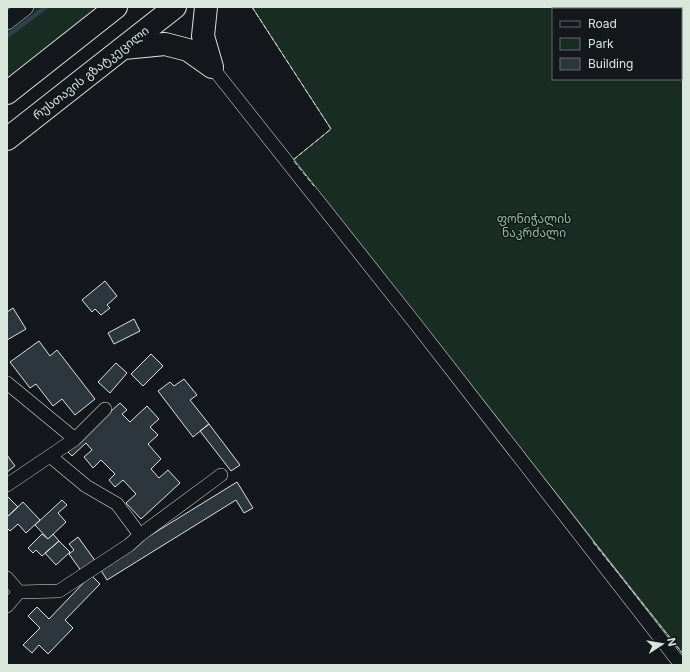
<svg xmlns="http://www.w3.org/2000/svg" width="690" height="672" viewBox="0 0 690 672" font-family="Inter,'Noto Sans Georgian',sans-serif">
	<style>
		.green { fill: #1a2d24; stroke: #939e99; fill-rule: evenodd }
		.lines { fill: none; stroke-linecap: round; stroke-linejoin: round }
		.stream { stroke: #2f3f4d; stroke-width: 4.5 }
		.building { fill: #2c363c; stroke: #d8e6dc }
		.minor-casing { stroke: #d8e6dc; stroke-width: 14 }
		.tertiary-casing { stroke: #d8e6dc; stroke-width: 18 }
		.motorway-casing { stroke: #d8e6dc; stroke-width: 24 }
		.minor { stroke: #14181c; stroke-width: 13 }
		.tertiary { stroke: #14181c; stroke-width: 17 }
		.motorway { stroke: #14181c; stroke-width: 22 }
		.fence { stroke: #d8e6dc; stroke-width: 1; stroke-dasharray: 5 2; stroke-linecap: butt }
		.labels { text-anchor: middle; stroke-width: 3; stroke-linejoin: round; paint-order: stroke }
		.street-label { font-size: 12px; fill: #d8e6dc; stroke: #14181c }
		.park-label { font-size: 12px; fill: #8ac095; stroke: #14181c }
	</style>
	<rect width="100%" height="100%" fill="#14181c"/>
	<path class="green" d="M35,7H100L7,79V28Z
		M252,7H683V654L293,160L331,129ZM553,9H681V79H553Z"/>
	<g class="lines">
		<path class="stream" d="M7,36L46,7"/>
	</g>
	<path class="building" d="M105,281L117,296L107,305L110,308L101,315L95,309L92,312L82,300Z
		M13,308L26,329L7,340V312Z
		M134,319L140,331L114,344L108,333Z
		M39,341L50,356L57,350L95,399L75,415L62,399L53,406L36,384L30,388L10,362Z
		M151,354L163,366L143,386L131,374Z
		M116,363L127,373L110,393L98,382Z
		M184,379L197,395L190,400L209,424L193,437L158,391L170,382L174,386Z
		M120,403L127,410L122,414L130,422L147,406L159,419L150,427L158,435L148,444L161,459L151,469L159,478L168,470L180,483L141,519L126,503L136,494L123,480L115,487L109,480L115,474L101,460L93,468L84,457L92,450L86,443L72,456L67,451Z
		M209,424L240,465L231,471L200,431Z
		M7,455L15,466L7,472Z
		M237,482L253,508L244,513L236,500L107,580L99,567Z
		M8,497L18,507L7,517V498Z
		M62,500L67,505L58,513L66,522L48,539L35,525Z
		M23,502L40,520L26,533L18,524L10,531L7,528V517Z
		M42,534L48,539L53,534L59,541L42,556L36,550L33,553L28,548Z
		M78,537L96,562L82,572L69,554L74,550L69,544Z
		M59,541L70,552L56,565L45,553Z
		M91,575L100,584L65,620L73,628L48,654L39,645L32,653L23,645L40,628L28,616L37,607L49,619Z"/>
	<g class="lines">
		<defs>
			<path id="minor" d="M212,67L418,327L681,665
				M7,383L75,439
				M50,456L86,486L117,504L140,535
				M7,485L75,439L105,409
				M7,578L19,592L7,606
				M19,592L59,591L129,545L140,535L221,475"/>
			<path id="tertiary" d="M7,21L25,7"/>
			<path id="motorway" d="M124,48L165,44L188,50L212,67L203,36L206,7
				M7,93L116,7
				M7,139L175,7"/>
		</defs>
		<use href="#minor" class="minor-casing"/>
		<use href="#tertiary" class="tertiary-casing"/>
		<use href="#motorway" class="motorway-casing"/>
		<use href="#minor" class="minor"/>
		<use href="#tertiary" class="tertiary"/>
		<use href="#motorway" class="motorway"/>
		<path class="fence" d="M252,7L331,129L293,160L314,186
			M593,542L683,654"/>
	</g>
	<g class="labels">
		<g class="street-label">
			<text transform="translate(91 73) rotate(-38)" y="4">რუსთავის გზატკეცილი</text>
		</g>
		<g class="park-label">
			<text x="534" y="223">ფონიჭალის<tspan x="534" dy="14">ნაკრძალი</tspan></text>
		</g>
	</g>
	<rect width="690" height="672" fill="none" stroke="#d8e6dc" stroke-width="16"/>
	<rect x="552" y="8" width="130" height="72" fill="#14181c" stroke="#626a69"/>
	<rect x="560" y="21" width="20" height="6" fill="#14181c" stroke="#626a69"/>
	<text x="588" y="28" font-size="12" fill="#d8e6dc">Road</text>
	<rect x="560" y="38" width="20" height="12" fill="#1a2d24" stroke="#626a69"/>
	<text x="588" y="48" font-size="12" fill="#d8e6dc">Park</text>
	<rect x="560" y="58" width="20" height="12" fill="#2c363c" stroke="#626a69"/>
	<text x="588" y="68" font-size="12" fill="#d8e6dc">Building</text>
	<g transform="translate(662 644) rotate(78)" stroke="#14181c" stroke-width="3" paint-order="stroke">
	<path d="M0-3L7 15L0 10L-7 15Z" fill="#d8e6dc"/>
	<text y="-6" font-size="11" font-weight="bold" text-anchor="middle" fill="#d8e6dc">N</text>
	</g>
</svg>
